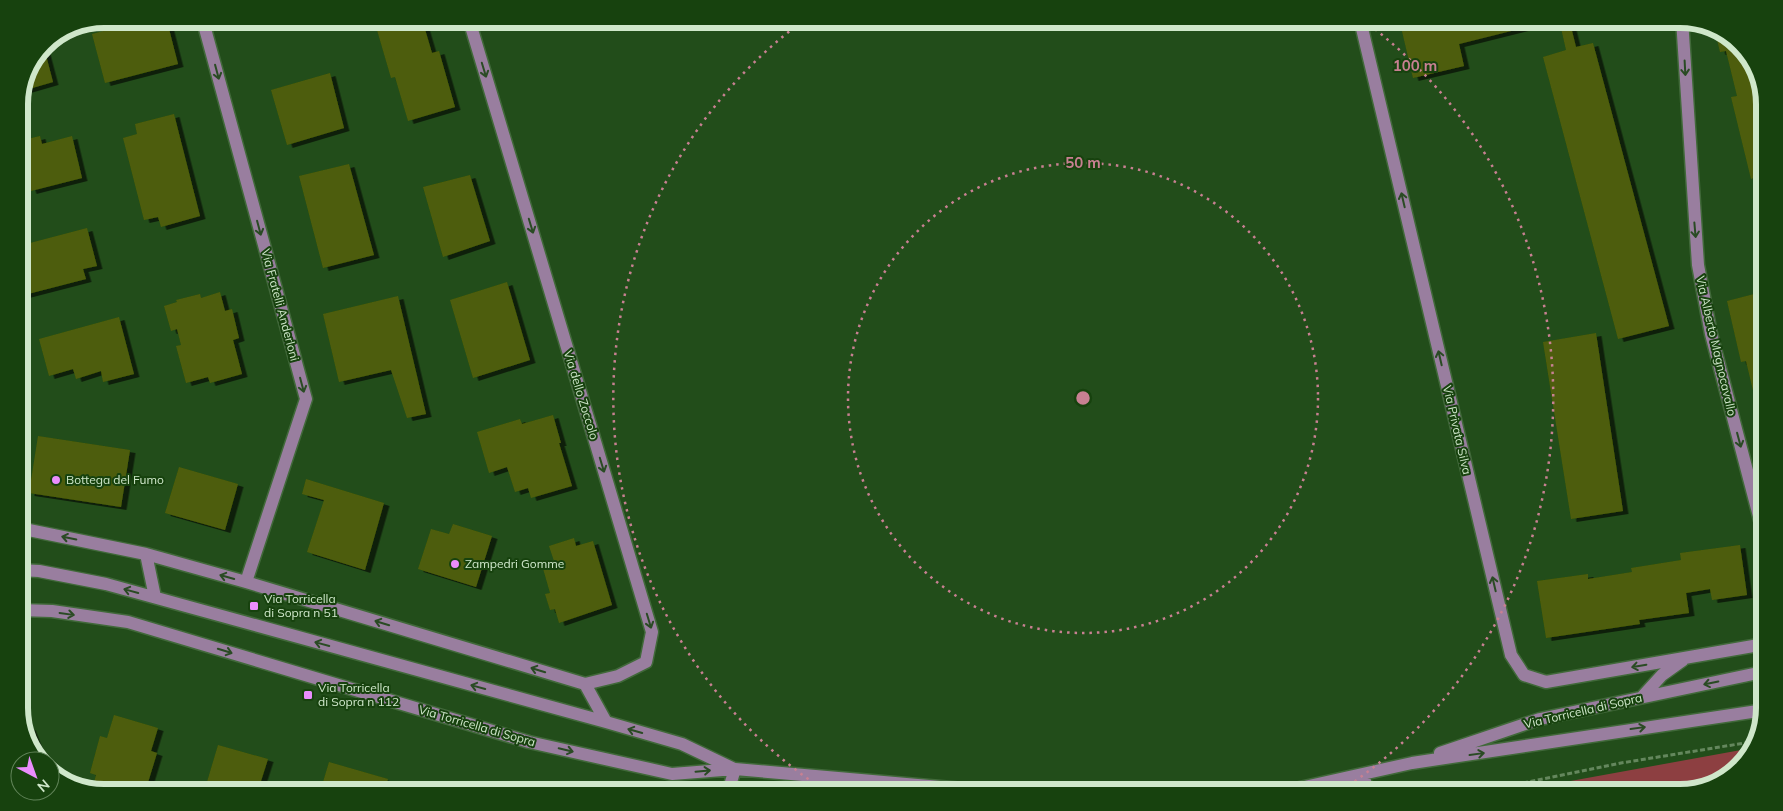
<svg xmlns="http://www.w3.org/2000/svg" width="1783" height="811" viewBox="0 0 1783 811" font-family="Mulish,sans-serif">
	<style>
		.green { fill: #8d3f41 }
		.building { fill: #4e5d09; filter: url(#shadow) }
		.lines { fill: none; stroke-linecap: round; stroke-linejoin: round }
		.minor-casing { stroke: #41693a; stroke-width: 15 }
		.path { stroke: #64875d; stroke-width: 3; stroke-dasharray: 5 2.5; stroke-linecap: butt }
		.minor { stroke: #997e9f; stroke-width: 12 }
		.oneway { stroke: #2a4b24 }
		.ring { fill: none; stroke: #c88092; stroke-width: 2.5; stroke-dasharray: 2.5 5 }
		.poi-dot { fill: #ea8dfd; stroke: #17420e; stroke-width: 2 }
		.labels { text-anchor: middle; stroke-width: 4; stroke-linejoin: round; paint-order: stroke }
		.street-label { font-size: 12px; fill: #cfe7ca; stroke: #17420e }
		.poi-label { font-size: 12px; fill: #cfe7ca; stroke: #17420e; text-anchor: start }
		.rim { fill: none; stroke: #cfe7ca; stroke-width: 6 }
		.centre { fill: #c88092; stroke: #17420e; stroke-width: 2.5 }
		.ring-label { font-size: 15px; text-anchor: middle; font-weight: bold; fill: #c88092; stroke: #17420e; stroke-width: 4; stroke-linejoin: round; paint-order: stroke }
	</style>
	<defs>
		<filter id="shadow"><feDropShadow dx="5.5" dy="3" stdDeviation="0" flood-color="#0009"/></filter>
	</defs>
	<rect width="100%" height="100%" fill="#224d1a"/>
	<path class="green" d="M1752,748L1727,778L1680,792H1567L1565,782Z"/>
	<path class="building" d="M1559,19H1569L1576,47L1593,43L1669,326L1618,339L1543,57L1566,50L1559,19L1459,44L1464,66L1413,78L1401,27L1431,20Z
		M379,24H432L424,26L432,53L439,51L455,107L408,121L395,77L391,78L377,30L380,29Z
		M126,25H168L178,64L105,83L92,34Z
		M1714,27L1750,56L1764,98L1763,205L1756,177L1751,179L1731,97L1737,96L1726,51L1720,52Z
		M43,44L53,82L22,91L29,75Z
		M330,73L344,128L287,145L271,90Z
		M174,114L200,216L161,227L158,217L144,220L123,138L137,134L135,124Z
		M40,136L42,144L72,136L82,178L31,191L24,167L19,168V141Z
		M349,164L374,255L323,268L299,176Z
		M470,175L490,241L443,257L423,187Z
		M87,228L97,266L83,269L86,279L24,295L19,277V251L31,248L30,243Z
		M507,282L530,360L473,378L450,300Z
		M220,292L225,311L232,309L239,338L233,340L242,374L210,383L208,377L186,383L176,346L181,345L177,329L171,331L164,306L177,302L176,300L200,294L201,298Z
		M1762,292L1761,420H1760L1746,361L1741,362L1727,301Z
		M398,296L426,414L407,418L391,370L339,382L323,314Z
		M119,317L134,374L103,382L101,371L76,379L73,369L49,376L39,339Z
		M1596,333L1623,511L1571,519L1543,342Z
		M553,415L561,443H559L572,486L531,498L528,488L515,492L507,467L489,473L477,432L520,419L522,424Z
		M38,436L130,450L121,507L29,493Z
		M179,467L238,484L225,530L165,513Z
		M306,479L384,503L365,570L307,552L324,500L302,494Z
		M453,524L492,536L476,587L418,569L431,529L449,534Z
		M574,538L576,546L593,541L612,605L559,623L555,609L550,610L545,594L550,593L542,565L554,561L549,546Z
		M1740,545L1747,595L1712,600L1710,589L1686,593L1689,613L1639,620L1640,624L1546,638L1537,581L1588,574V579L1632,572L1631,568L1681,560L1680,553Z
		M19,709L27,728L30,727L43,761H40L33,755L19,714Z
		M114,715L158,728L151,751L157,753L146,789L141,787L139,792H103L92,790L96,775L90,773L100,736L107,738Z
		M218,745L268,759L261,781L268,783L265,792H204Z
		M329,762L388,779L384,792H320Z"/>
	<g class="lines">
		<defs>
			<path id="minor" d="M1682,19L1698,265L1711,334L1760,520
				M1360,20L1511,655L1524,675L1546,682L1759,645
				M470,23L652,632L646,662L618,676L585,684
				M204,25L306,399L246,582
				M19,528L146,554L246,582L585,684
				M146,554L155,597
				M19,570L39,571L106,584L606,722L682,744L732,768
				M19,610L52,611L128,622L529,742L672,774L735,769L997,792
				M585,684L606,722
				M1642,697L1662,675L1683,660
				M1440,753L1540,719L1758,673
				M1363,774L1368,792
				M728,792L735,769
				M1282,792L1412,763L1758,711"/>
		</defs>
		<use href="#minor" class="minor-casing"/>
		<path class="path" d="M1479,792L1621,763L1757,741"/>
		<use href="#minor" class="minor"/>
	</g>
	<defs><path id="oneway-shaft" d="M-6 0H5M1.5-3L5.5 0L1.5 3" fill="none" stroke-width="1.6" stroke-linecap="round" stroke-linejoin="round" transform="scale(1.25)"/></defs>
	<g class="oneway">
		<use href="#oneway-shaft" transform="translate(1685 68) rotate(87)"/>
		<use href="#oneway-shaft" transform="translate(484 70) rotate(73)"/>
		<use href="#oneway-shaft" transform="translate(217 72) rotate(75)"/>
		<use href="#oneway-shaft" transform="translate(1403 200) rotate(-103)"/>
		<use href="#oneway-shaft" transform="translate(531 226) rotate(73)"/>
		<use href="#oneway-shaft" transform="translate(259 228) rotate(75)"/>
		<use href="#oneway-shaft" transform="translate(1695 230) rotate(85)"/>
		<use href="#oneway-shaft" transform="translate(1440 358) rotate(-103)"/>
		<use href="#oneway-shaft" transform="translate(302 385) rotate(75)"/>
		<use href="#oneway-shaft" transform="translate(1739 440) rotate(75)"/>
		<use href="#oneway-shaft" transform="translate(602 465) rotate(73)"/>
		<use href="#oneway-shaft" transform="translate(69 538) rotate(-168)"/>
		<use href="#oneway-shaft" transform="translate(227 577) rotate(-164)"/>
		<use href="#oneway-shaft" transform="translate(1494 584) rotate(-103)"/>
		<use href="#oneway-shaft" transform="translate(131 591) rotate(-165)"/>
		<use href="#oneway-shaft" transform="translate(67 614) rotate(8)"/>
		<use href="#oneway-shaft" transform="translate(649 621) rotate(73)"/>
		<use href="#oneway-shaft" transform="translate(382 623) rotate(-163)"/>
		<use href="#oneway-shaft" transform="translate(322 644) rotate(-165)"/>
		<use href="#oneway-shaft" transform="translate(225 651) rotate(17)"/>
		<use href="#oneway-shaft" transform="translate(1639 666) rotate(170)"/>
		<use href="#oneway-shaft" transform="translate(538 670) rotate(-163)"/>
		<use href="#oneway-shaft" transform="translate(1711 683) rotate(168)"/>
		<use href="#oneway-shaft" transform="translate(478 687) rotate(-165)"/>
		<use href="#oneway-shaft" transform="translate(1638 728) rotate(-8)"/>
		<use href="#oneway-shaft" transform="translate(635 731) rotate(-164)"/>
		<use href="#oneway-shaft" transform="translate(566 750) rotate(13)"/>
		<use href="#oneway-shaft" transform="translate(1477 754) rotate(-8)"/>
		<use href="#oneway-shaft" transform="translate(703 771) rotate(-5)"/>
	</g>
	<g class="ring">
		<circle cx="1083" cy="398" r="235"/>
		<path d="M827 792A470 470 0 0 1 800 23M1363 20A470 470 0 0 1 1339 792"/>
	</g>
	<g class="poi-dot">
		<circle cx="56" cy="480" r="5"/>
		<circle cx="455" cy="564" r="5"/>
		<rect x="249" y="601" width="10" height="10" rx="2.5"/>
		<rect x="303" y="690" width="10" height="10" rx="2.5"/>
	</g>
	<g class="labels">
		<g class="street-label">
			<text transform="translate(280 305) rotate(75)" y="4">Via Fratelli Anderloni</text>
			<text transform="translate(1716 346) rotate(77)" y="4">Via Alberto Magnocavallo</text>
			<text transform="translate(581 395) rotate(73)" y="4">Via dello Zoccolo</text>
			<text transform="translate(1457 430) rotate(77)" y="4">Via Privata Silva</text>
			<text transform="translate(1583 711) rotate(-13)" y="4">Via Torricella di Sopra</text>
			<text transform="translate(477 726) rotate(16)" y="4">Via Torricella di Sopra</text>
		</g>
		<g class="poi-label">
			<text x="66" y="484">Bottega del Fumo</text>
			<text x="465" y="568">Zampedri Gomme</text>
			<text x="264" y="603">Via Torricella<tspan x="264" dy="14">di Sopra n 51</tspan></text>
			<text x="318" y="692">Via Torricella<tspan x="318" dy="14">di Sopra n 112</tspan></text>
		</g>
	</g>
	<path d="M0 0H1783V811H0ZM104 28H1680A76 76 0 0 1 1756 104V708A76 76 0 0 1 1680 784H104A76 76 0 0 1 28 708V104A76 76 0 0 1 104 28Z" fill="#17420e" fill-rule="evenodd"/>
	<path class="rim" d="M104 28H1680A76 76 0 0 1 1756 104V708A76 76 0 0 1 1680 784H104A76 76 0 0 1 28 708V104A76 76 0 0 1 104 28Z"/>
	<circle cx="1083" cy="398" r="8" class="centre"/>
	<g class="ring-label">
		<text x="1415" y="71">100 m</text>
		<text x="1083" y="168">50 m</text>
	</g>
	<g transform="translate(35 776) rotate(139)"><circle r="24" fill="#17420e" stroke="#618459"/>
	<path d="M0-4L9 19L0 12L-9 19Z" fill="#ea8dfd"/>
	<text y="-8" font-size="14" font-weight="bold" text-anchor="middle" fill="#cfe7ca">N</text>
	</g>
</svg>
